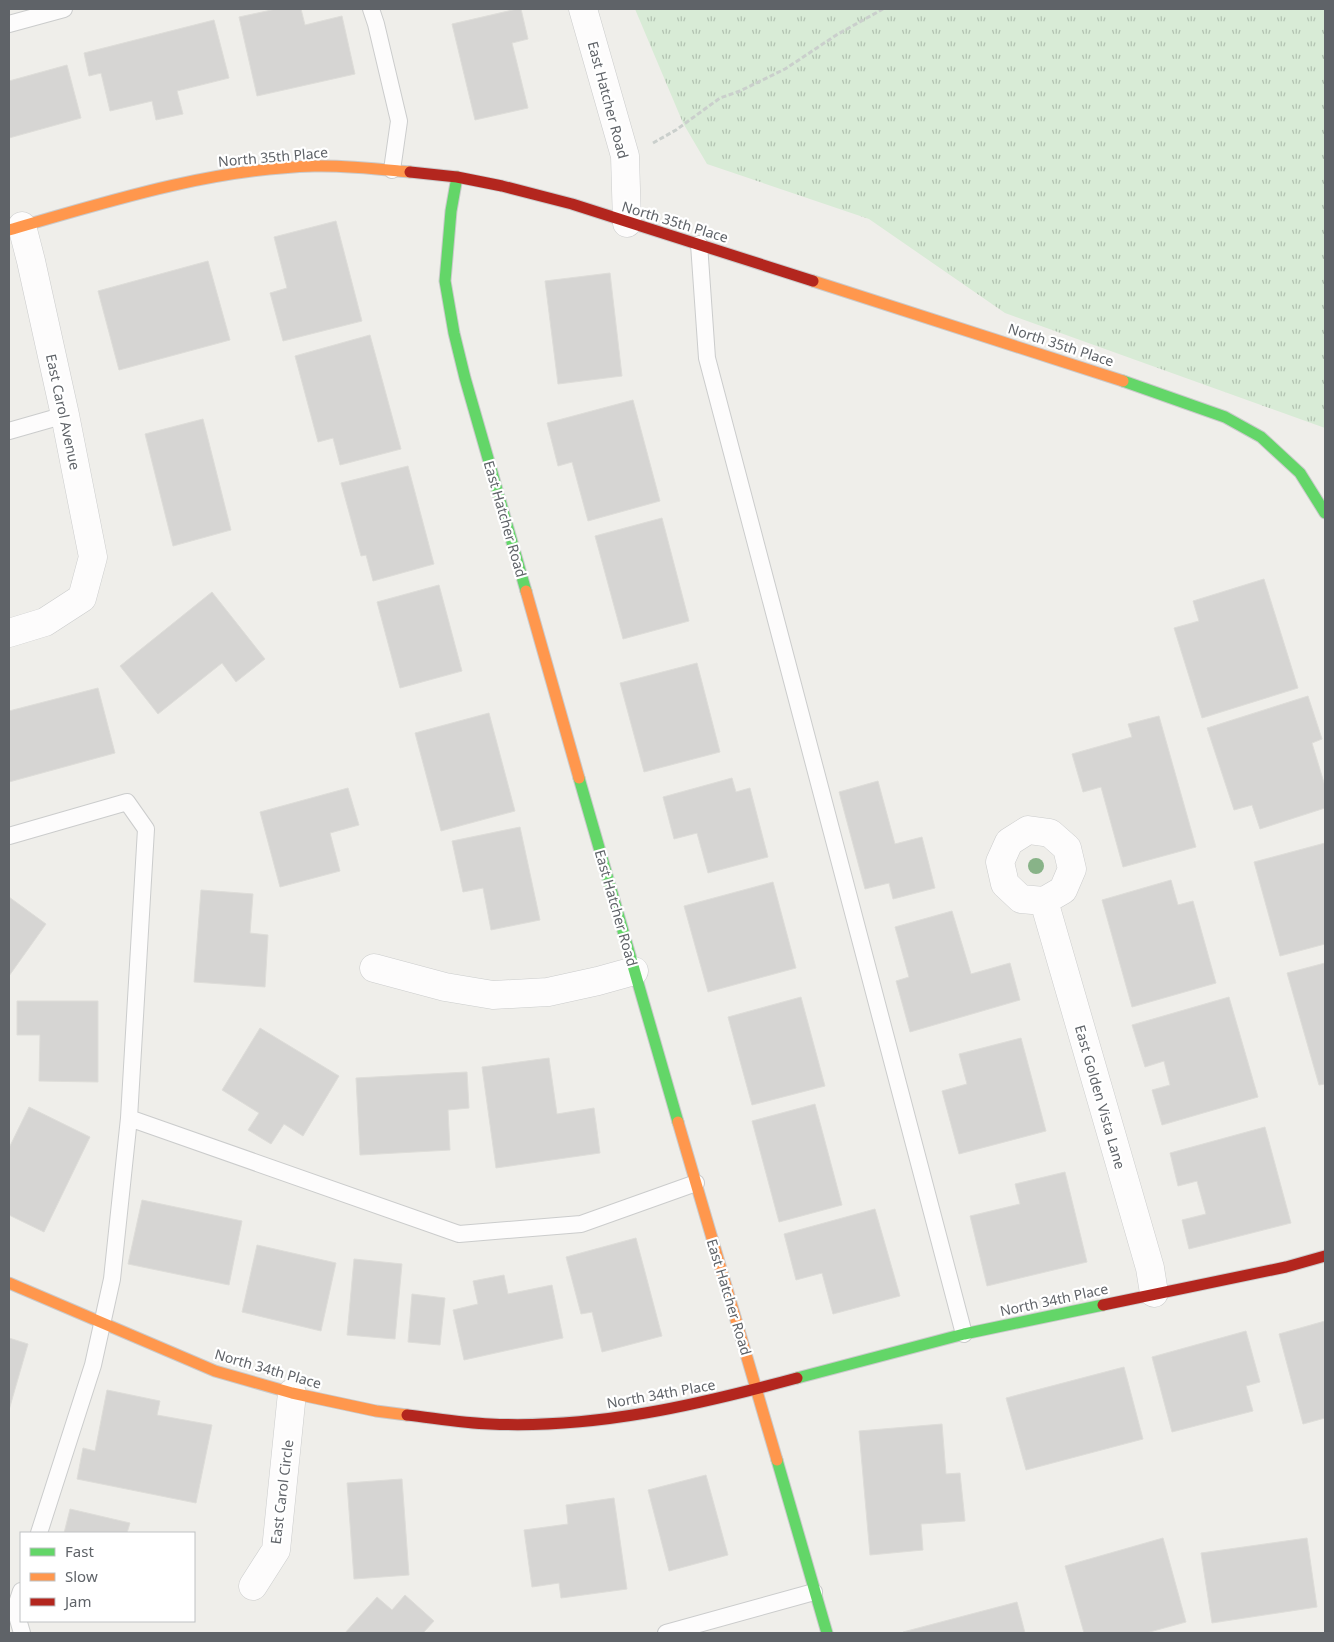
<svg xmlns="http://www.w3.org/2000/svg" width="1334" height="1642" viewBox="0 0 1334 1642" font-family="'Noto Sans',sans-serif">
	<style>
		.grass { fill: url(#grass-tufts) }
		.building { fill: #d6d5d3; stroke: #deddd9 }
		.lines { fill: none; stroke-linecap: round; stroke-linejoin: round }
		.lane-casing { stroke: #cbcccc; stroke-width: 18 }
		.street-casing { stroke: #cbcccc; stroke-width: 29 }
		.fast-casing { stroke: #cacacb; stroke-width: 13 }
		.slow-casing { stroke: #cacacb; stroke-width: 13 }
		.jam-casing { stroke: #cacacb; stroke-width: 13 }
		.path { stroke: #cacfcc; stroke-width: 3; stroke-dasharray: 5 2.5; stroke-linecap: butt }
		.lane { stroke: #fdfcfc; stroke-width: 16 }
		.street { stroke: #fdfcfc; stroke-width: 28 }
		.fast { stroke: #63d668; stroke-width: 11 }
		.slow { stroke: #ff974d; stroke-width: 11 }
		.jam { stroke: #b3261e; stroke-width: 11 }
		.tree { fill: #88b388 }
		.labels { text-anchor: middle; stroke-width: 4.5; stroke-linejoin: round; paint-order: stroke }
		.street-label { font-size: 14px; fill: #5f6368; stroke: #fff }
	</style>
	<defs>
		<pattern id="grass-tufts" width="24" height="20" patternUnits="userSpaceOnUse" patternTransform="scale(1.25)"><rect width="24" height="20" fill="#d8ebd6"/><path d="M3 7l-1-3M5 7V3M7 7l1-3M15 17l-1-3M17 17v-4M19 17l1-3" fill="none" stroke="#b2c2b1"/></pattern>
	</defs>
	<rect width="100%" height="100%" fill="#efeeea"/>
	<path class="grass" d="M635,9H1325V428L1005,313L869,219L707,164L683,123Z"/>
	<path class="building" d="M276,9H301L305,25L342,16L355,74L257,96L239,17Z
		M517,9H521L528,39L512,43L528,108L475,120L452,24Z
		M214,20L229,78L177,91L183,114L156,120L152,101L110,111L101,73L89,76L84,53Z
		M67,65L81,118L9,138V81Z
		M336,221L362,321L283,341L270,293L287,288L274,237Z
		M208,261L230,340L119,370L98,291Z
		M610,273L622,376L558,384L545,281Z
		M370,335L401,449L340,465L333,438L318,442L295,356Z
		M633,400L660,501L588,521L572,462L558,466L547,423Z
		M203,419L231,530L173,546L145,434Z
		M408,466L434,564L373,581L366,555L361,556L341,483Z
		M662,518L689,621L623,639L595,536Z
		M1264,579L1298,688L1202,718L1174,628L1199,621L1193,601Z
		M439,585L462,671L400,688L377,602Z
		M212,592L265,659L236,682L222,663L158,714L120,666Z
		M697,663L720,752L644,772L620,683Z
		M98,688L115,753L9,782V711Z
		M1308,696L1322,739L1312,743L1325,786V808L1260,829L1252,805L1234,810L1207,728Z
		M489,713L515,811L441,831L415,733Z
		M1159,716L1196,847L1123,867L1101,787L1083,792L1072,754L1132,737L1128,724Z
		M732,778L736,792L750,788L768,857L708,873L697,833L674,839L663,797Z
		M878,781L895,844L922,837L935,888L893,899L889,883L865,889L839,792Z
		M348,788L359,825L330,833L340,871L280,887L260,812Z
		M520,827L540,920L491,930L483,888L463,892L452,841Z
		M1325,843V944L1280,956L1254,862Z
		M1171,880L1178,905L1193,901L1216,983L1132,1007L1102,900Z
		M773,882L796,968L708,992L684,906Z
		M201,890L253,894L250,933L268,935L265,987L194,982Z
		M9,897L46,924L9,976Z
		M952,911L971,974L1010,963L1020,1000L910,1032L896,981L909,977L895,927Z
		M1325,963V1084L1319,1085L1287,973Z
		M801,997L825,1086L752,1105L728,1017Z
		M1229,997L1258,1097L1162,1125L1152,1090L1170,1085L1164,1061L1145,1067L1132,1025Z
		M17,1001H98V1082L39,1081L40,1035H17Z
		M260,1028L339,1076L303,1136L284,1124L271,1144L248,1130L259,1113L222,1090Z
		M1021,1038L1046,1131L959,1154L942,1091L967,1084L959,1054Z
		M549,1058L557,1114L594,1108L600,1153L496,1168L482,1067Z
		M467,1072L469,1108L448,1110L450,1150L360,1155L356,1078Z
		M815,1104L842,1205L779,1222L752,1121Z
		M29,1107L90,1137L44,1232L9,1215V1148Z
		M1265,1127L1291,1223L1189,1249L1182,1220L1206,1214L1197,1181L1178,1186L1170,1153Z
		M1065,1172L1087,1262L987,1286L970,1216L1020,1204L1015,1184Z
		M142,1200L242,1221L229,1285L128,1264Z
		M875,1209L900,1296L833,1314L822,1273L796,1280L784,1234Z
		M636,1238L662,1336L602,1352L592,1312L581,1314L566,1257Z
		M257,1245L336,1263L321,1331L242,1312Z
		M354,1259L402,1264L395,1339L347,1335Z
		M504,1275L508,1294L552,1285L563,1338L464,1360L453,1310L478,1304L473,1281Z
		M412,1294L445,1298L440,1345L408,1342Z
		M1325,1321V1418L1303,1424L1279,1334Z
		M1246,1331L1260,1382L1246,1386L1253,1411L1172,1432L1152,1357Z
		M9,1338L28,1344L9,1410Z
		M1124,1367L1143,1439L1026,1470L1006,1398Z
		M107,1390L160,1401L157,1415L212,1425L196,1503L77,1479L83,1448L95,1451Z
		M942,1424L946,1474L960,1473L965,1521L921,1524L923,1550L870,1555L859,1431Z
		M706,1475L728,1555L669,1571L648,1490Z
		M402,1479L409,1575L354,1579L347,1483Z
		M614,1498L627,1589L561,1598L559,1583L532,1587L524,1530L568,1524L566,1505Z
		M70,1509L130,1523L127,1533H64Z
		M1163,1538L1186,1622L1146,1633H1084L1065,1566Z
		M1307,1538L1317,1607L1212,1623L1201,1553Z
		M405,1595L434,1621L423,1633H345L377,1597L392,1610Z
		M1017,1602L1025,1633H903V1632Z"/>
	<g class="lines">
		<defs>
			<path id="lane" d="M371,9L376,24L399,121L392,170
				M9,24L64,9
				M699,244L707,358L964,1334
				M9,431L65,415
				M9,836L127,802L146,829L129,1118L112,1279L93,1365L39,1533
				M129,1118L459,1234L581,1224L696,1183
				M21,1591L15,1609L22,1633
				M666,1633L814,1592"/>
			<path id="street" d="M583,9L625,156L627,223
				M9,633L45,622L82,598L93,557L65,415L31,261L22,226
				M1028,830L1050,833L1067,848L1072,869L1063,890L1044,901L1021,899L1005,884L1000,862L1009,842Z
				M1044,901L1150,1268L1154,1293
				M374,968L445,987L493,995L548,992L598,981L634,971
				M253,1586L276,1550L292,1393"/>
			<path id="fast" d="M457,177L451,211L445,281L454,333L465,378L526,591
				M1123,381L1225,417L1261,437L1300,473L1325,513
				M579,778L678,1122
				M797,1378L964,1334L1103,1305
				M777,1460L827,1633"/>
			<path id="slow" d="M9,230C109,201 210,169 314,166C346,165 379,169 410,172
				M813,281L1123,381
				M526,591L579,778
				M678,1122L777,1460
				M9,1283L215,1371L292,1393L376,1411L407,1415"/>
			<path id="jam" d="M410,172L457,177L502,186L572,204L813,281
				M1103,1305L1286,1267L1325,1256
				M407,1415C434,1418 462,1423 490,1424C595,1429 697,1405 797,1378"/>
		</defs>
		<use href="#lane" class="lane-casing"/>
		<use href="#street" class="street-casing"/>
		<use href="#fast" class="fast-casing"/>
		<use href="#slow" class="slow-casing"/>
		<use href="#jam" class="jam-casing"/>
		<path class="path" d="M653,143L676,130L720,98L740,91L785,69L838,34L883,9"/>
		<use href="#lane" class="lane"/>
		<use href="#street" class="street"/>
		<use href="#fast" class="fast"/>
		<use href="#slow" class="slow"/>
		<use href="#jam" class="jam"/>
	</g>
	<circle class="tree" cx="1036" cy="866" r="8"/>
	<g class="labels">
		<g class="street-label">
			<text transform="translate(608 100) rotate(75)" y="5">East Hatcher Road</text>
			<text transform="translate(273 157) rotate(-5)" y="5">North 35th Place</text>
			<text transform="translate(675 222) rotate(17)" y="5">North 35th Place</text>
			<text transform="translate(1061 345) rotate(18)" y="5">North 35th Place</text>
			<text transform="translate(63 412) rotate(78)" y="5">East Carol Avenue</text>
			<text transform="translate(505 519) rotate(74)" y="5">East Hatcher Road</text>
			<text transform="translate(616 908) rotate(74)" y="5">East Hatcher Road</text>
			<text transform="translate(1100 1097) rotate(74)" y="5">East Golden Vista Lane</text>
			<text transform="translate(729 1297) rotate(73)" y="5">East Hatcher Road</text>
			<text transform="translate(1054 1300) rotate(-12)" y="5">North 34th Place</text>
			<text transform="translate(268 1369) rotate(16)" y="5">North 34th Place</text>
			<text transform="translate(661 1394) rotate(-10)" y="5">North 34th Place</text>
			<text transform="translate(282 1492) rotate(-83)" y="5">East Carol Circle</text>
		</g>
	</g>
	<rect width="1334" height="1642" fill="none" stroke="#5f6368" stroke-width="20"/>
	<rect x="20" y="1532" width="175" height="90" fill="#ffffff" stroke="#bfc1c3"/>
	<rect x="30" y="1548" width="25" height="8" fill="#63d668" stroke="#bfc1c3"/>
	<text x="65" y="1557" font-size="15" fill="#5f6368">Fast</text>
	<rect x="30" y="1573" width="25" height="8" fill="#ff974d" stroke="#bfc1c3"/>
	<text x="65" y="1582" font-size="15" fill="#5f6368">Slow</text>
	<rect x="30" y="1598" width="25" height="8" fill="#b3261e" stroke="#bfc1c3"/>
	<text x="65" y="1607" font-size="15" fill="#5f6368">Jam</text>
</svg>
